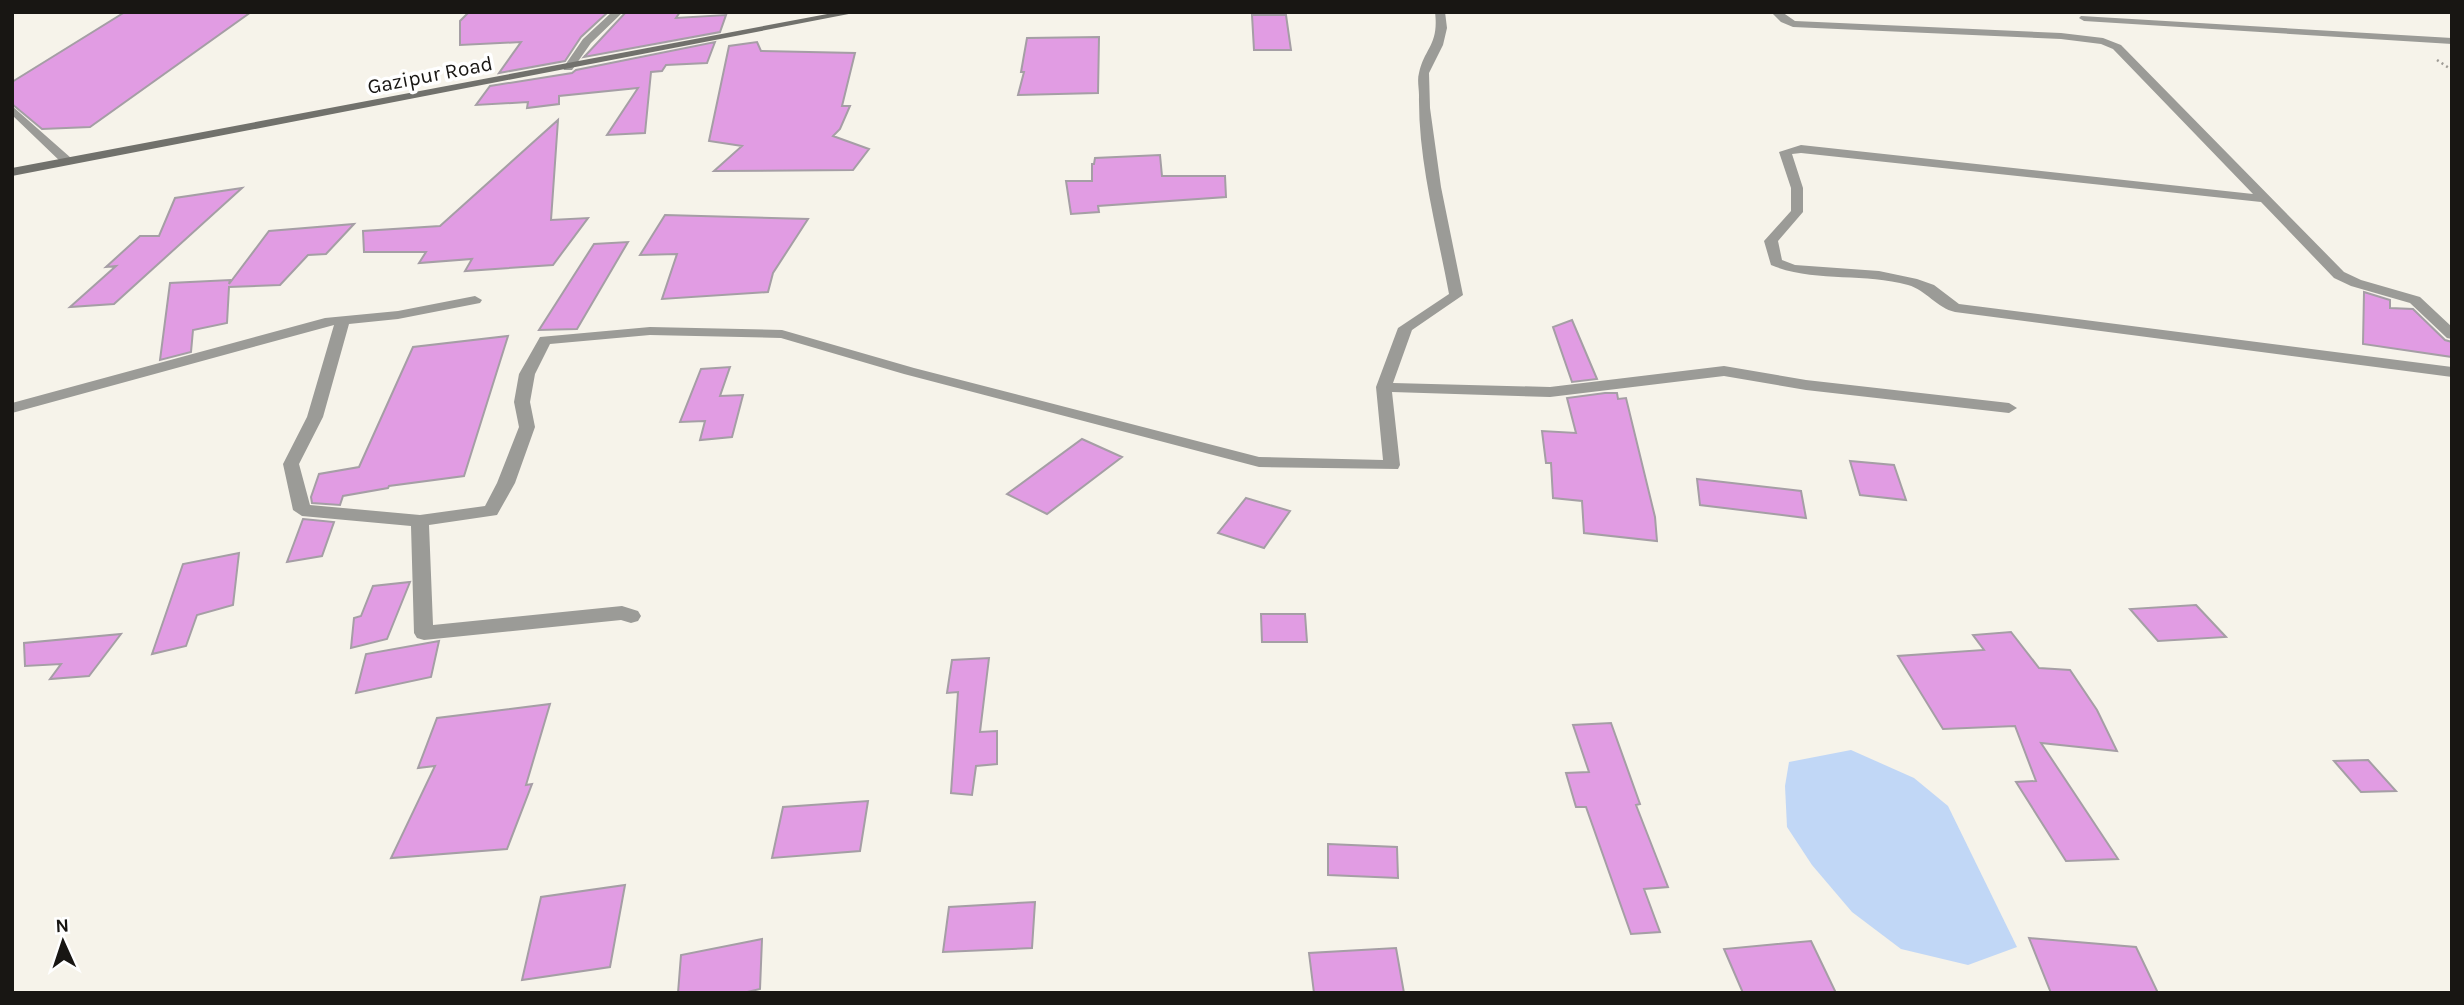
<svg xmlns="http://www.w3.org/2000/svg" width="2464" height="1005" viewBox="0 0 2464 1005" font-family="Karla,sans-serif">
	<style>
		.water { fill: #c1d7f6 }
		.building { fill: #e19ce3; stroke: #a59ea5; stroke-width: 2 }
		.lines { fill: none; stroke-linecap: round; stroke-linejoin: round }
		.path { stroke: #9e9b95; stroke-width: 2.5; stroke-dasharray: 2 3.5; stroke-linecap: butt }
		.street { fill: #9b9b97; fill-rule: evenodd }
		.secondary { fill: #71716c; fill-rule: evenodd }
		.labels { text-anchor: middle; stroke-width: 7; stroke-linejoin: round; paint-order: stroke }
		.far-street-label { font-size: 21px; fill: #181613; stroke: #fff }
	</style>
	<rect width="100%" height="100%" fill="#f6f3ea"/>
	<path class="water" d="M1851,750L1914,778L1948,806L2017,947L1968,965L1901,949L1852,912L1812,865L1787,827L1785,786L1789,762Z"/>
	<path class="building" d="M125,12H251L90,127L42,129L12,104V82Z
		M469,12H608L581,37L565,61L499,73L521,42L460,45V21Z
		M626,12H680L676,18L726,15L720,32L584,57Z
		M1252,15H1286L1291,50H1254Z
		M1099,37L1098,93L1018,95L1024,72H1021L1027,38Z
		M715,42L707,63L666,65L662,71L651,72L645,133L607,135L638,88L559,96V104L527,108L528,102L476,105L490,86L572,73L576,70Z
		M757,42L761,51L855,53L842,106H850L840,129L833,136L869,149L853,170L714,171L742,146L709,141L729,46Z
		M558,120L551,220L588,218L553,265L465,271L472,259L419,263L426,252H364L363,231L440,226Z
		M1160,155L1162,176H1225L1226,197L1098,206L1099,212L1071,214L1066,181H1092V164H1094L1095,158Z
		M242,188L114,304L70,307L116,266L106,267L140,236H159L175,198Z
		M665,215L808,219L773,273L768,292L662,299L677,254L640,255Z
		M354,224L326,254L308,255L280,285L229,287L227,323L193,330L191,352L160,360L170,283L230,280L229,284L269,231Z
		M628,242L577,329L539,330L594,244Z
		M2364,292L2390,300V308L2413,309L2445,340L2452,342V357L2363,344Z
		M1572,320L1597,379L1572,382L1553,327Z
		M508,336L464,476L389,486L388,488L343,496L340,505L312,503L311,497L319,474L359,467L413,347Z
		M730,367L720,396L743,395L732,437L700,440L705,421L680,422L701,369Z
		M1605,393H1617L1618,399L1626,398L1655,517L1657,541L1584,533L1582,501L1553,498L1551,463H1546L1542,431L1576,433L1567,398Z
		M1082,439L1122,457L1047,514L1007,494Z
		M1850,461L1894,465L1906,500L1860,495Z
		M1697,479L1801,491L1806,518L1700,505Z
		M1246,498L1290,511L1264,548L1218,533Z
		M303,519L334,522L322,556L287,562Z
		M239,553L233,605L197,615L186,646L152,654L183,564Z
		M410,582L387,639L351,648L354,618L361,616L373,586Z
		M2196,605L2226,637L2158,641L2130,609Z
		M1261,614H1305L1307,642H1262Z
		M2011,632L2039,668L2070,670L2097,710L2117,751L2041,743L2118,859L2066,861L2016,782L2036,781L2015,726L1943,729L1898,656L1984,650L1973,635Z
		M121,634L89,676L50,679L61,664L25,666L24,643Z
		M439,641L431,677L356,693L366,654Z
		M989,658L980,732L997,731V764L976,766L972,795L951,793L958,692L947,693L952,660Z
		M550,704L526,785L532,784L507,849L391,858L435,766L418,768L437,718Z
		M1611,723L1640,804L1636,805L1668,887L1644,889L1660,932L1631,934L1586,807H1576L1566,773L1589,772L1573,725Z
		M2368,760L2396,791L2361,792L2334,761Z
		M868,801L860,851L772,858L783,807Z
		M1328,844L1397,847L1398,878L1328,875Z
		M625,885L610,967L522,980L541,897Z
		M1035,902L1032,948L943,952L949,907Z
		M2029,938L2136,947L2158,993H2051Z
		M762,939L760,989L743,993H678L681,955Z
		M1811,941L1836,993H1743L1724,949Z
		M1396,948L1404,993H1314L1309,953Z"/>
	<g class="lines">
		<path class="path" d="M2437,60L2449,68"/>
		<path class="street" d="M612,12H623L591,43L572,70H564L563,68L583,39Z
			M1435,12H1445L1447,28L1443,45L1429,73L1430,108L1441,187L1463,295L1412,330L1393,383L1550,387L1724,366L1806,380L2009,403L2017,408L2009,413L1806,390L1724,376L1550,397L1392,392L1400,465L1398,469L1259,467L904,374L781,338L650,335L550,344L535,374L530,402L535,427L515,483L497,515L429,525L433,625L622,606L638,611L641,616L638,621L631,623L621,620L424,640L417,638L414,633L411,526L302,516L293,510L283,464L307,417L334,325L12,413V403L325,318L398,311L475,296L482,300L480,303L398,319L349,324L323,417L299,464L310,505L420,515L485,506L497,483L519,427L514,402L519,374L540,337L650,327L782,330L914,368L1259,457L1383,460L1376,387L1398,328L1449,294C1437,229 1418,161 1419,95C1419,88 1417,80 1419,73C1425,47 1439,45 1435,12Z
			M1771,12H1782L1795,21L2061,33L2103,38L2121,45L2344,272L2361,280L2420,297L2452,327V339L2447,338L2410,303L2351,286L2334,278L2261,202L1801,153L1792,154L1803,188V212L1778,241L1782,260L1795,265L1879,271L1917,279L1934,285L1959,304L2452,367V377L1955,312C1937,308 1926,290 1908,285C1863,272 1814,283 1771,265L1764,241L1791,211V188L1779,152L1801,145L2253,194L2113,49L2101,44L2061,39L1793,27L1781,22Z
			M2081,16L2452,38V44L2084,21L2079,18Z
			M12,106L71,158V164H63L12,115Z"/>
		<path class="secondary" d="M838,12H859L12,176V168Z"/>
	</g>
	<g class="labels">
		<g class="far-street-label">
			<text transform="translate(430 75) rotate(-11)" y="7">Gazipur Road</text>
		</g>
	</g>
	<rect width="2464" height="1005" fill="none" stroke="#181613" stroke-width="28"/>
	<g transform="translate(63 942) rotate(357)" stroke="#ffffff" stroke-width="5" paint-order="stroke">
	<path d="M0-5L12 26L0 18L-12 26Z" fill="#181613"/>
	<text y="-10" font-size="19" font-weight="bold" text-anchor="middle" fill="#181613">N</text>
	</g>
</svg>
